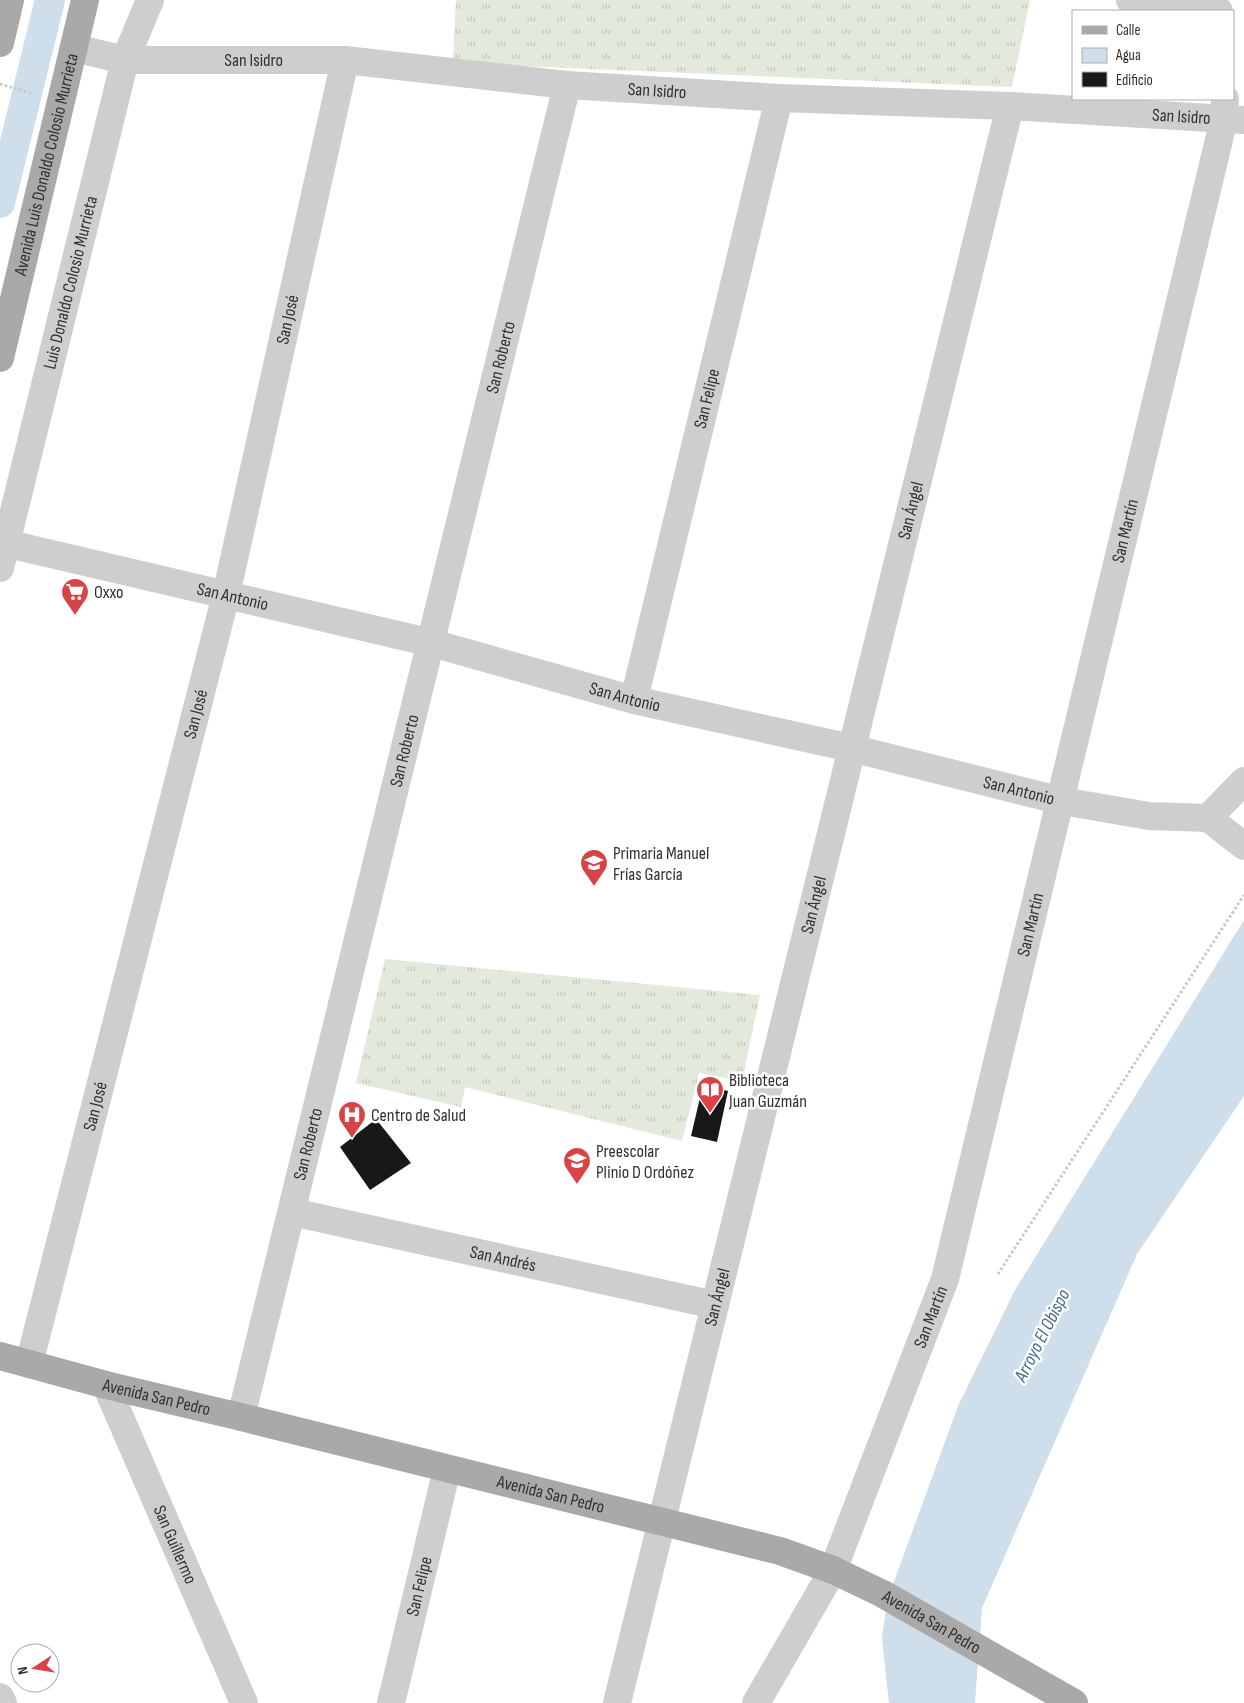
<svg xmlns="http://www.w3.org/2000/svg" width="1244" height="1703" viewBox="0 0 1244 1703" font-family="'Sofia Sans Condensed',sans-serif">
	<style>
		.grass { fill: url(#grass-tufts) }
		.water { fill: #cedeea }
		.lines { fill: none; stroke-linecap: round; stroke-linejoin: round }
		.canal { stroke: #cedeea; stroke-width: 30 }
		.building { fill: #181818 }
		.path { stroke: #c8c8c8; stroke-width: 3; stroke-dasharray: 2.5 2.5; stroke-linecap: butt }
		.minor { stroke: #cecece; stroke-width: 28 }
		.major { stroke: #a9a9a9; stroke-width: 28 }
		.labels { text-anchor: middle; stroke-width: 5; stroke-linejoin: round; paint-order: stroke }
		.street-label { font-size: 18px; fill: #313131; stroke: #fff }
		.poi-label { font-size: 18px; fill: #313131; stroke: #fff; text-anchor: start }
		.water-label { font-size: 19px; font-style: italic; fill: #446d8d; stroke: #fff }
	</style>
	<defs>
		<pattern id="grass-tufts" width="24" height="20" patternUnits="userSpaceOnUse" patternTransform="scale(1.25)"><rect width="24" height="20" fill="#e3e9dd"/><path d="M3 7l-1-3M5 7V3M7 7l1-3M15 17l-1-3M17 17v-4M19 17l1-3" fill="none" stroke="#c3c8be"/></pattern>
	</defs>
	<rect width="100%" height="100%" fill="#fff"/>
	<path class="grass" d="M456,0H1030L1012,87L499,65L453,58Z
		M385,959L760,995L742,1081L699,1073L682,1141L465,1087L461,1107L356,1083Z"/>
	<path class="water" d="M1244,920V1096L1137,1254L982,1608L975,1703H889L882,1638L887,1601L958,1406L1015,1290Z"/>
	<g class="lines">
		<path class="canal" d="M0,203L50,0"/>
	</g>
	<path class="building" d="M703,1085L728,1091L717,1142L691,1136Z
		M376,1119L411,1163L370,1190L340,1147Z"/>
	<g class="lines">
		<path class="path" d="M0,84L33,94
			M998,1274L1244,895"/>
		<g class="minor">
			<path d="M1130,0L1207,6L1219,11"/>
			<path id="s1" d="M74,48L125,60H345L567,85L779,98L1010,106L1244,120"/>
			<path id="s2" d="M0,542L432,643L634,700L851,748L1062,801L1149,816L1208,818L1244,846"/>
			<path id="s3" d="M0,568L125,60L150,0"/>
			<path id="s4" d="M634,700L779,98"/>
			<path d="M1208,818L1244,781"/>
			<path id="s5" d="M292,1212L715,1305"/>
			<path id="s6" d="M29,1364L226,595L345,60"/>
			<path id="s7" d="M106,1385L244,1703"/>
			<path id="s8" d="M241,1417L567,85"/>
			<path d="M0,1697L3,1703"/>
			<path id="s9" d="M391,1703L447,1469"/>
			<path id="s10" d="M617,1703L1010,106"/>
			<path id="s11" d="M756,1703L833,1570L945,1279L1224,119L1225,99"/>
		</g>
		<g class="major">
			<path d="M0,43L10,0"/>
			<path id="s12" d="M0,358L85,0"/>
			<path id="s13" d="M0,1356L106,1385L241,1417L780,1551L833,1570L883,1594L1074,1703"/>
		</g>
	</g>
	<defs>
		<symbol id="supermarket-pin" viewBox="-11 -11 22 30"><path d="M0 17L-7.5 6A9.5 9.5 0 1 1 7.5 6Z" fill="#d84346" stroke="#fff"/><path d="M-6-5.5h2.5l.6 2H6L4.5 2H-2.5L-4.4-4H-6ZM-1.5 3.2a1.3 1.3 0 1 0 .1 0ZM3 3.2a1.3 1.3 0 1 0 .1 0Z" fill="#fff"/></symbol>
		<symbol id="school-pin" viewBox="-11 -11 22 30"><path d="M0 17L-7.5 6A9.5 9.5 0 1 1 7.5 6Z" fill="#d84346" stroke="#fff"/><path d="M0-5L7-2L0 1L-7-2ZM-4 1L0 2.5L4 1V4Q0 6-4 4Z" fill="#fff"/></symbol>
		<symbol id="library-pin" viewBox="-11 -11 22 30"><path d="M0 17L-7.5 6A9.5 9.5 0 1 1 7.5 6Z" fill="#d84346" stroke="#fff"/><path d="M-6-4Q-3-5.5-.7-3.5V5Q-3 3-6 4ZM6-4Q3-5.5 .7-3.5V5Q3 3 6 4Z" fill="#fff"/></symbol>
		<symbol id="hospital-pin" viewBox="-11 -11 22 30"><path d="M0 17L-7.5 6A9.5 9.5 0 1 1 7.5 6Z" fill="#d84346" stroke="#fff"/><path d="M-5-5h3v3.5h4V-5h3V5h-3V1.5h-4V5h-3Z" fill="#fff"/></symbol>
	</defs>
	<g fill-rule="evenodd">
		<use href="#supermarket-pin" x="59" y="576" width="32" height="43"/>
		<use href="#school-pin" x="578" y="847" width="32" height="43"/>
		<use href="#library-pin" x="694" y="1074" width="32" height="43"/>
		<use href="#hospital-pin" x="336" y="1099" width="32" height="43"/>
		<use href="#school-pin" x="561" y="1145" width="32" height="43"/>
	</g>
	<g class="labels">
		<g class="street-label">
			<text dy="6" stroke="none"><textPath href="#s1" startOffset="181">San Isidro</textPath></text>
			<text dy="6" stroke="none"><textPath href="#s1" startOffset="586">San Isidro</textPath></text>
			<text dy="6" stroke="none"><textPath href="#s1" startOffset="1111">San Isidro</textPath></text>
			<text dy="6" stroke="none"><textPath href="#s12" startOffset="199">Avenida Luis Donaldo Colosio Murrieta</textPath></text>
			<text dy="6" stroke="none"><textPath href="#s3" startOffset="294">Luis Donaldo Colosio Murrieta</textPath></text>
			<text dy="6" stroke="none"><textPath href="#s6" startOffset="1076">San José</textPath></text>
			<text dy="6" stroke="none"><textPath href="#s8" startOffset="1091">San Roberto</textPath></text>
			<text dy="6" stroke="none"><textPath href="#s4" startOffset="310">San Felipe</textPath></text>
			<text dy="6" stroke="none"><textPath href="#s10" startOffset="1228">San Ángel</textPath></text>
			<text dy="6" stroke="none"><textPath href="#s11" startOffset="1235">San Martín</textPath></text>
			<text dy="6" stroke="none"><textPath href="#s2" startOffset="239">San Antonio</textPath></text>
			<text dy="6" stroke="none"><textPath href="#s2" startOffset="644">San Antonio</textPath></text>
			<text dy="6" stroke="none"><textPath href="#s6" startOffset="671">San José</textPath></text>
			<text dy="6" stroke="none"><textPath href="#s8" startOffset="686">San Roberto</textPath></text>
			<text dy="6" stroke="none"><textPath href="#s2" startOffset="1049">San Antonio</textPath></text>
			<text dy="6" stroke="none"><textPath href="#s10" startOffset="822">San Ángel</textPath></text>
			<text dy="6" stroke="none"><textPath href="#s11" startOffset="830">San Martín</textPath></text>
			<text dy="6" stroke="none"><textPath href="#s6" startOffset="266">San José</textPath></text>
			<text dy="6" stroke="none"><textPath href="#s8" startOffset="281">San Roberto</textPath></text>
			<text dy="6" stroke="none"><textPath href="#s5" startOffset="216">San Andrés</textPath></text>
			<text dy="6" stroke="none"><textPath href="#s10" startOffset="418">San Ángel</textPath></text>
			<text dy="6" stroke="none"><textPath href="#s11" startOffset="425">San Martín</textPath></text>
			<text dy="6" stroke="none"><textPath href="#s13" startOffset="162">Avenida San Pedro</textPath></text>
			<text dy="6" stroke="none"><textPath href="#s13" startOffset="568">Avenida San Pedro</textPath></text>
			<text dy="6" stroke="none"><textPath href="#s7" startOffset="174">San Guillermo</textPath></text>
			<text dy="6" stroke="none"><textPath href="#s9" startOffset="120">San Felipe</textPath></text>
			<text dy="6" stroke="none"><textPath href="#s13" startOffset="972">Avenida San Pedro</textPath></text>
		</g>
		<g class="poi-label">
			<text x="94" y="598">Oxxo</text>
			<text x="613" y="859">Primaria Manuel<tspan x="613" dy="21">Frías García</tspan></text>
			<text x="729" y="1086">Biblioteca<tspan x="729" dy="21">Juan Guzmán</tspan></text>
			<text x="371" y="1121">Centro de Salud</text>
			<text x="596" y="1157">Preescolar<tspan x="596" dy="21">Plinio D Ordóñez</tspan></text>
		</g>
		<g class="water-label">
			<text transform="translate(1041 1335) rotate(-63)" y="7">Arroyo El Obispo</text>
		</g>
	</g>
	<rect x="1072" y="10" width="162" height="90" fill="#ffffff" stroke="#adadad"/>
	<rect x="1082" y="26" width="25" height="8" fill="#a9a9a9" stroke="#adadad"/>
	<text x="1116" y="35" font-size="15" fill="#313131">Calle</text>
	<rect x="1082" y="48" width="25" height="15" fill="#cedeea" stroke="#adadad"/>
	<text x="1116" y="60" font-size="15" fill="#313131">Agua</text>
	<rect x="1082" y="72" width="25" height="15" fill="#181818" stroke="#adadad"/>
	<text x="1116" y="85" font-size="15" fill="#313131">Edificio</text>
	<g transform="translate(35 1668) rotate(258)"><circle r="24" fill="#ffffff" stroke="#adadad"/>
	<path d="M0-4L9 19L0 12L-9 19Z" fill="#d84346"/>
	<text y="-8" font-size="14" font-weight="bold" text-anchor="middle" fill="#313131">N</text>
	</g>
</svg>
